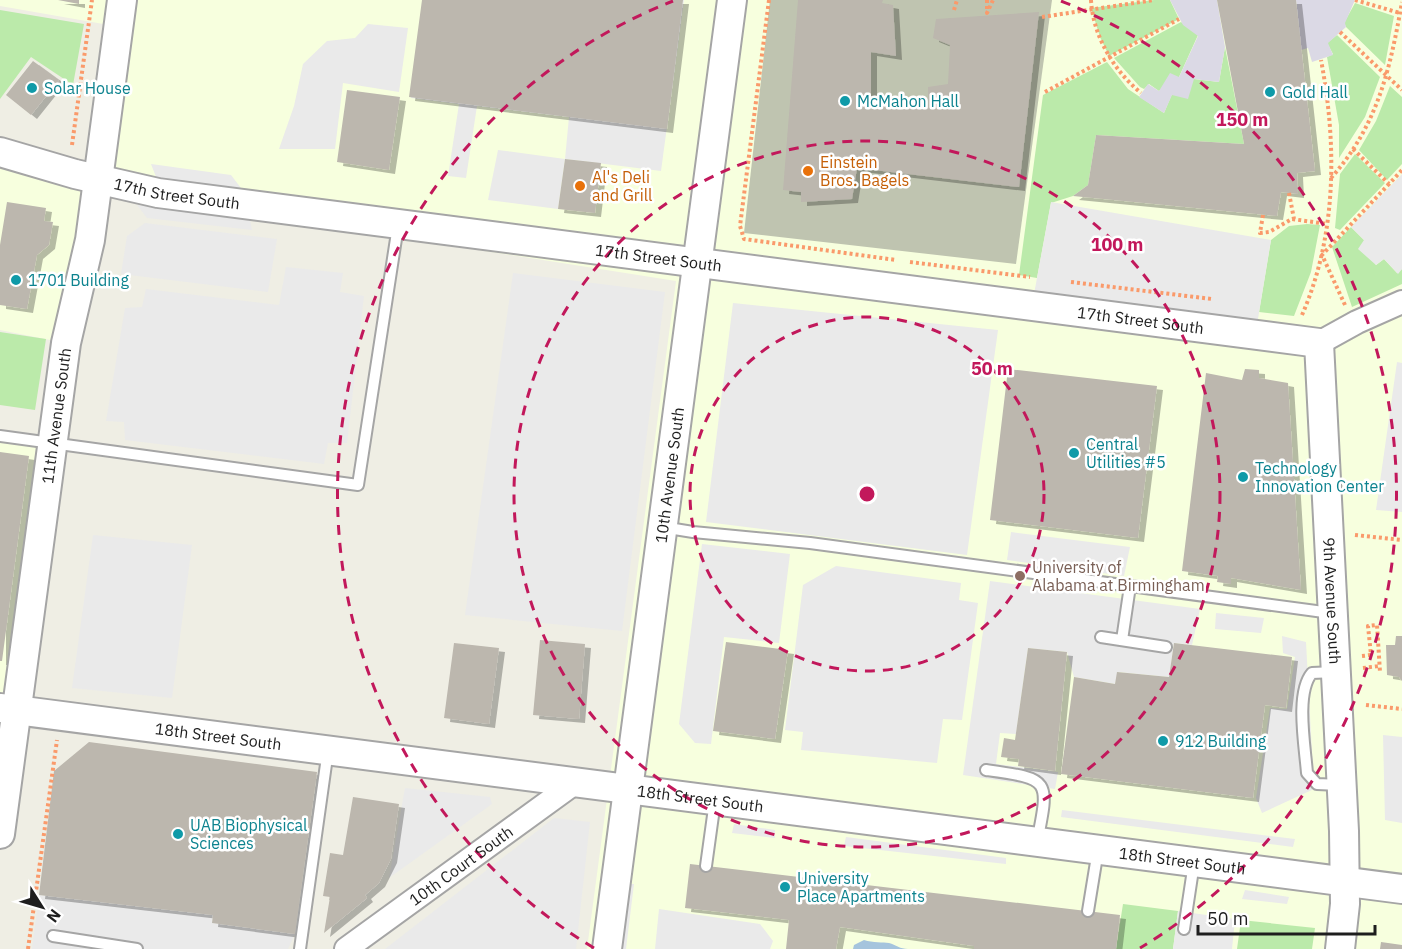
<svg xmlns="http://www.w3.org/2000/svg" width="1402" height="949" viewBox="0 0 1402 949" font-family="'IBM Plex Sans',sans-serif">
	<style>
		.education { fill: #f7ffde }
		.construction { fill: #bfc4b0 }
		.grass { fill: #bbeaaa }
		.parking { fill: #eaeaea }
		.plaza { fill: #dbd9e5 }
		.water { fill: #a5c4dd }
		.building { fill: #bcb7ae; filter: url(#shadow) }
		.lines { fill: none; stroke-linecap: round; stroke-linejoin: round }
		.service-casing { stroke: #a5a5a5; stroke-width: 14 }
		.minor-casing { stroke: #a5a5a5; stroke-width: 26 }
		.tertiary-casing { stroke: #a5a5a5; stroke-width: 32 }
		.path { stroke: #fa9a6b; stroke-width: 4; stroke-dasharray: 3 3; stroke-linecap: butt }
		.service { stroke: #fff; stroke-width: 10 }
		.minor { stroke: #fff; stroke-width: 22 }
		.tertiary { stroke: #fff; stroke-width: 28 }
		.ring { fill: none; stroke: #c2185b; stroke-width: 3; stroke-dasharray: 10 8 }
		.culture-dot { fill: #0f9aa8; stroke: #fff; stroke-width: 2 }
		.food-dot { fill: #e8710a; stroke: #fff; stroke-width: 2 }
		.education-dot { fill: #8d6e63; stroke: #fff; stroke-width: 2 }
		.labels { text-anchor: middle; stroke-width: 5; stroke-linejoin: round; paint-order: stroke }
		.culture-label { font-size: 16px; fill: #0d838f; stroke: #fff; text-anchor: start }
		.food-label { font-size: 16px; fill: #c56008; stroke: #fff; text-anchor: start }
		.street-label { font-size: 16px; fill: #1e1e1e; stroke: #fff }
		.education-label { font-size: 16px; fill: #785e54; stroke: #fff; text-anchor: start }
		.centre { fill: #c2185b; stroke: #fff; stroke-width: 3 }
		.ring-label { font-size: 18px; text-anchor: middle; font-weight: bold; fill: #c2185b; stroke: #fff; stroke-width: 5; stroke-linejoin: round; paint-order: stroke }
	</style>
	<defs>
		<filter id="shadow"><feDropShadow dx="6" dy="4" stdDeviation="0" flood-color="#0004"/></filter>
	</defs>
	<rect width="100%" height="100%" fill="#efeee4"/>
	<path class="education" d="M0,0H1402V949H587L676,281L396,237L97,179L17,710L0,708V436L53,444L65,343L0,330V152L86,175L109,25L0,6Z"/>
	<path class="construction" d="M770,0H1052L1016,264L744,233Z"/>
	<path class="grass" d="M1154,0H1170L1179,19L1109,56L1100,37L1091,8Z
		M1355,3L1394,16L1385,65L1346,27L1344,23Z
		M0,10L84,24L73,85L31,57L0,99Z
		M1181,22L1198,35L1179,77L1159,91L1149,84L1144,89L1140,87L1114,58Z
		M1337,35L1380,77L1365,117L1339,158V125L1327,57L1333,54L1327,43Z
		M1225,47L1244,144L1096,135L1088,185L1073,196L1051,203L1037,278L1019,275L1043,95L1107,62L1128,89L1164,113L1172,94L1194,79L1219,82Z
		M1390,86L1402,97V164L1387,180L1359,150L1376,121Z
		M1355,154L1385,183L1340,230L1335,228L1340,174Z
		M1307,224L1320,225L1311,272L1294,316L1259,312L1271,240L1289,226Z
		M1351,227L1364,240L1376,265L1384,259L1397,273L1402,269V284L1352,307L1332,247Z
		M0,332L46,339L35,410L0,405Z
		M1123,904L1178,911L1173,949H1116Z
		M1241,920L1315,928L1312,949H1237Z"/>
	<path class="parking" d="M424,0H684L661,171L565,159L558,209L488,200L498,150L565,159L569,117L477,106L466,178L448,176L459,104L411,98Z
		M368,24L408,28L399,92L343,83L335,149H279L294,106L303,64L327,41L355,38Z
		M151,164L231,175L241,188L158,182Z
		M1402,174V269L1398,274L1384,259L1376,265L1358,249L1364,240L1351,227Z
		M1051,202L1271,240L1255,337L1032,305Z
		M137,205L249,214L252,230L147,218Z
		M145,223L277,239L268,292L121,274L127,236Z
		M286,267L343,273L340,292L364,296L347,443H328L324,464L125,440L124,422L106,421L125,308L142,307L146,289L279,305Z
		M513,273L665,292L622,631L465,615Z
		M733,303L998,330L967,555L706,522Z
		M1397,362L1402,363V512L1376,510Z
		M1011,532L1130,547L1124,576L1007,560Z
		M93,535L192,545L172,698L72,688Z
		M702,544L790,554L779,643L724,637L711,744L695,743L679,724Z
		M836,566L961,583L959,600L978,603L962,720L943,719L937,763L801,750L803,732L785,730L803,585Z
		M990,581L1200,609L1192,645L1174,643L1169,677L1118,672L1115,684L1074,677L1067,652L1028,648L1016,734L1000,733L996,764L1058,772L1055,789L963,775Z
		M1216,613L1264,618L1261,633L1215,629Z
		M1282,636L1306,642L1314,789L1262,813L1256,798L1270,708L1287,709L1295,657L1283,653Z
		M1383,735L1402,737V823L1385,820Z
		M405,788L490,797L492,804L389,878Z
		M1062,810L1295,839L1293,847L1061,817Z
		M554,818L590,822L576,949H385Z
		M734,824L775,830V838L732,833Z
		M846,837L1006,858V864L844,846Z
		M628,884H634L626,949H619Z
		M1245,890L1289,897L1287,904L1242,899Z
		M39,895L213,915L212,923L295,934L288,949H32Z
		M659,909L760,924L773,941L770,949H655Z
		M1178,911L1235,919L1232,949H1173Z"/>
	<path class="plaza" d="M1170,0H1217L1225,47L1219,82L1194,79L1188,99L1172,95L1164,113L1139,97L1148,84L1159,91L1170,73L1179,77L1198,36L1183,25Z
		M1296,0H1355L1345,23L1346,27L1328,43L1333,55L1312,62L1308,48L1301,50Z"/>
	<path class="water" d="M864,940C873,943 883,942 889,943C896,945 900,949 908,949H853L854,945Z"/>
	<path class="building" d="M58,0H79V4Z
		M422,0H683L667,129L409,97Z
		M798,0H883L882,3L893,5L896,56L871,52V96L928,105V87L948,84L950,45L933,38L936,19L1039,12L1019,187L857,168L852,199L801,202V192L783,190Z
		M1217,0H1296L1315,171L1297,173L1298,194L1281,192L1277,216L1073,196L1088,185L1096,135L1244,144Z
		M33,61L59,80L31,115L6,95Z
		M347,90L400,97L389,170L337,162Z
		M565,159L601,163L595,213L558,209Z
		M7,202L46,208L44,221L53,222L49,245L37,255L27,309L0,305V245Z
		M1008,369L1157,386L1138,538L990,520Z
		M1245,369L1259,370V378L1288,383L1301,590L1231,578V584L1217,582L1218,576L1182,571L1206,373L1242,380Z
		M0,452L29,456L2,661H0Z
		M1396,636H1402V681L1399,677L1387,675L1386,645H1395Z
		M540,640L585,644L579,719L533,715Z
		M726,642L788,650L775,739L713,731Z
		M454,643L499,648L489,724L444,718Z
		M1174,643L1292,657L1286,708L1265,705L1253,798L1061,774L1074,677L1115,684L1117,672L1169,677Z
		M1028,648L1067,652L1055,771L1018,766L1019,759L1001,757L1004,738L1015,740Z
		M89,742L317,772L295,934L212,923L213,915L39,895L54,771Z
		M353,797L399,804L391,859L379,883L365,895L367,898L324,933L330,897L323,896L330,853L343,855Z
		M690,864L1120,915L1116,949H974V946L840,927L836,949H786L789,920L685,908Z
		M1381,942L1402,945V949H1380Z"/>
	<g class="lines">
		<defs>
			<path id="service" d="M0,436L358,485L398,226
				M662,527L693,532L810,543L1331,613
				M1101,637L1166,647
				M1122,640L1130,586
				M1335,672L1312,673C1295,693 1305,746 1307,773L1317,784L1340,785
				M986,770C1050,779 1050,778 1037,842
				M706,866L715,801
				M1088,911L1098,850
				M1184,929L1194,863
				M53,936L137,949
				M300,949L328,750"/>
			<g id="minor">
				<path d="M1319,343L1357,322L1402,302"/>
				<path id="s1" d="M346,949L576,782"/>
			</g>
			<g id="tertiary">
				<path id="s2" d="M0,152L75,174L158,193L1319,343L1344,831L1345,904L1340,949"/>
				<path id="s3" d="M0,708L1402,889"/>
				<path id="s4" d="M0,834L66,343L90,240L122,0"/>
				<path id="s5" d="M607,949L732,0"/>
			</g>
		</defs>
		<use href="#service" class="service-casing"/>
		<use href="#minor" class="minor-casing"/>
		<use href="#tertiary" class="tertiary-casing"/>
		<path class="path" d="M769,0L740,226L744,239L896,260
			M987,0V13L993,0
			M1091,0C1093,36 1114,71 1141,93
			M1355,0L1400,13
			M954,10L957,0
			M1042,17L1154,0
			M1340,32L1402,90
			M1045,92L1179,19
			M72,145L92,0
			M1353,149L1389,184L1402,170
			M1331,178C1378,125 1390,69 1402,2
			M1289,193L1294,219
			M1263,215L1260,233L1269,232L1292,219L1327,224
			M910,262L1030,277
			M1071,282L1212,299
			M1345,305L1322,255L1389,184
			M1302,315C1337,235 1337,144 1321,60
			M1355,535L1402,540
			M1362,656L1371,655L1368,626L1377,625L1380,672
			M1363,668L1379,666
			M1366,705L1402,709
			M28,949L57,740"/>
		<use href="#service" class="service"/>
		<use href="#minor" class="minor"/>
		<use href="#tertiary" class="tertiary"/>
	</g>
	<g class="ring">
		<circle cx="867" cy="494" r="177"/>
		<circle cx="867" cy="494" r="353"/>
		<path d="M594 948A530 530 0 0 1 673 1M1061 1A530 530 0 0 1 1140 948"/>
	</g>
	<g class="culture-dot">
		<circle cx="32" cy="88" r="6"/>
		<circle cx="1270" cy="92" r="6"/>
		<circle cx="845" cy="101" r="6"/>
		<circle cx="16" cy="280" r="6"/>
		<circle cx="1074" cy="453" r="6"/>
		<circle cx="1243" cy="477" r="6"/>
		<circle cx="1163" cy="741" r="6"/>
		<circle cx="178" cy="834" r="6"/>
		<circle cx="785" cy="887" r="6"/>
	</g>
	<g class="food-dot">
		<circle cx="808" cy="171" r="6"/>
		<circle cx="580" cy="186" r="6"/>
	</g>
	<circle class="education-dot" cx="1020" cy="576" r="6"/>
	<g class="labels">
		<g class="culture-label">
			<text x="44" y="94">Solar House</text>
			<text x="1282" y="98">Gold Hall</text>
			<text x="857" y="107">McMahon Hall</text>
			<text x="28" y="286">1701 Building</text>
			<text x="1086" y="450">Central<tspan x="1086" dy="18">Utilities #5</tspan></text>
			<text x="1255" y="474">Technology<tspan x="1255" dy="18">Innovation Center</tspan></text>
			<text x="1175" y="747">912 Building</text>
			<text x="190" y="831">UAB Biophysical<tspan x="190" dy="18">Sciences</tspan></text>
			<text x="797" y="884">University<tspan x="797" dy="18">Place Apartments</tspan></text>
		</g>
		<g class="food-label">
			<text x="820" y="168">Einstein<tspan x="820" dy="18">Bros. Bagels</tspan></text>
			<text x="592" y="183">Al's Deli<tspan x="592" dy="18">and Grill</tspan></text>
		</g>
		<g class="street-label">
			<text dy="6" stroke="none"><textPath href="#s2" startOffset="182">17th Street South</textPath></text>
			<text dy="6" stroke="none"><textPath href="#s2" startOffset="668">17th Street South</textPath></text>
			<text dy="6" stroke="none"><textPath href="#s2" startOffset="1154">17th Street South</textPath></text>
			<text dy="6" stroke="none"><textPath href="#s4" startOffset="422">11th Avenue South</textPath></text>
			<text dy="6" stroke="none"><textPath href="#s5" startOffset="478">10th Avenue South</textPath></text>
			<text dy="6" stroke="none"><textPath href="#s2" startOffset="1592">9th Avenue South</textPath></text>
			<text dy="6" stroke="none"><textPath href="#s3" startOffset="220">18th Street South</textPath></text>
			<text dy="6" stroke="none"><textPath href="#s3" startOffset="706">18th Street South</textPath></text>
			<text dy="6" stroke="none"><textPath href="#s3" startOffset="1192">18th Street South</textPath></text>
			<text dy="6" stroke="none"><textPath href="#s1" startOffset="142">10th Court South</textPath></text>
		</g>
		<g class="education-label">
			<text x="1032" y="573">University of<tspan x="1032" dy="18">Alabama at Birmingham</tspan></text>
		</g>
	</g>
	<circle cx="867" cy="494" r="9" class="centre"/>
	<g class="ring-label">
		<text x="1242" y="126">150 m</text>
		<text x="1117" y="251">100 m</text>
		<text x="992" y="375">50 m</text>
	</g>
	<g transform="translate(42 907) rotate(127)" stroke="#ffffff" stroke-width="4.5" paint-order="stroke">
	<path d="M0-4.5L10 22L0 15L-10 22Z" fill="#1e1e1e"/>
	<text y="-9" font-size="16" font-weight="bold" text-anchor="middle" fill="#1e1e1e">N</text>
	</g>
	<path d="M1198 925v9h177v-9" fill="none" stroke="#1e1e1e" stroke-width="3"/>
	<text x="1207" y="925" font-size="18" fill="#1e1e1e" stroke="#ffffff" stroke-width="4.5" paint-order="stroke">50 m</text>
</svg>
